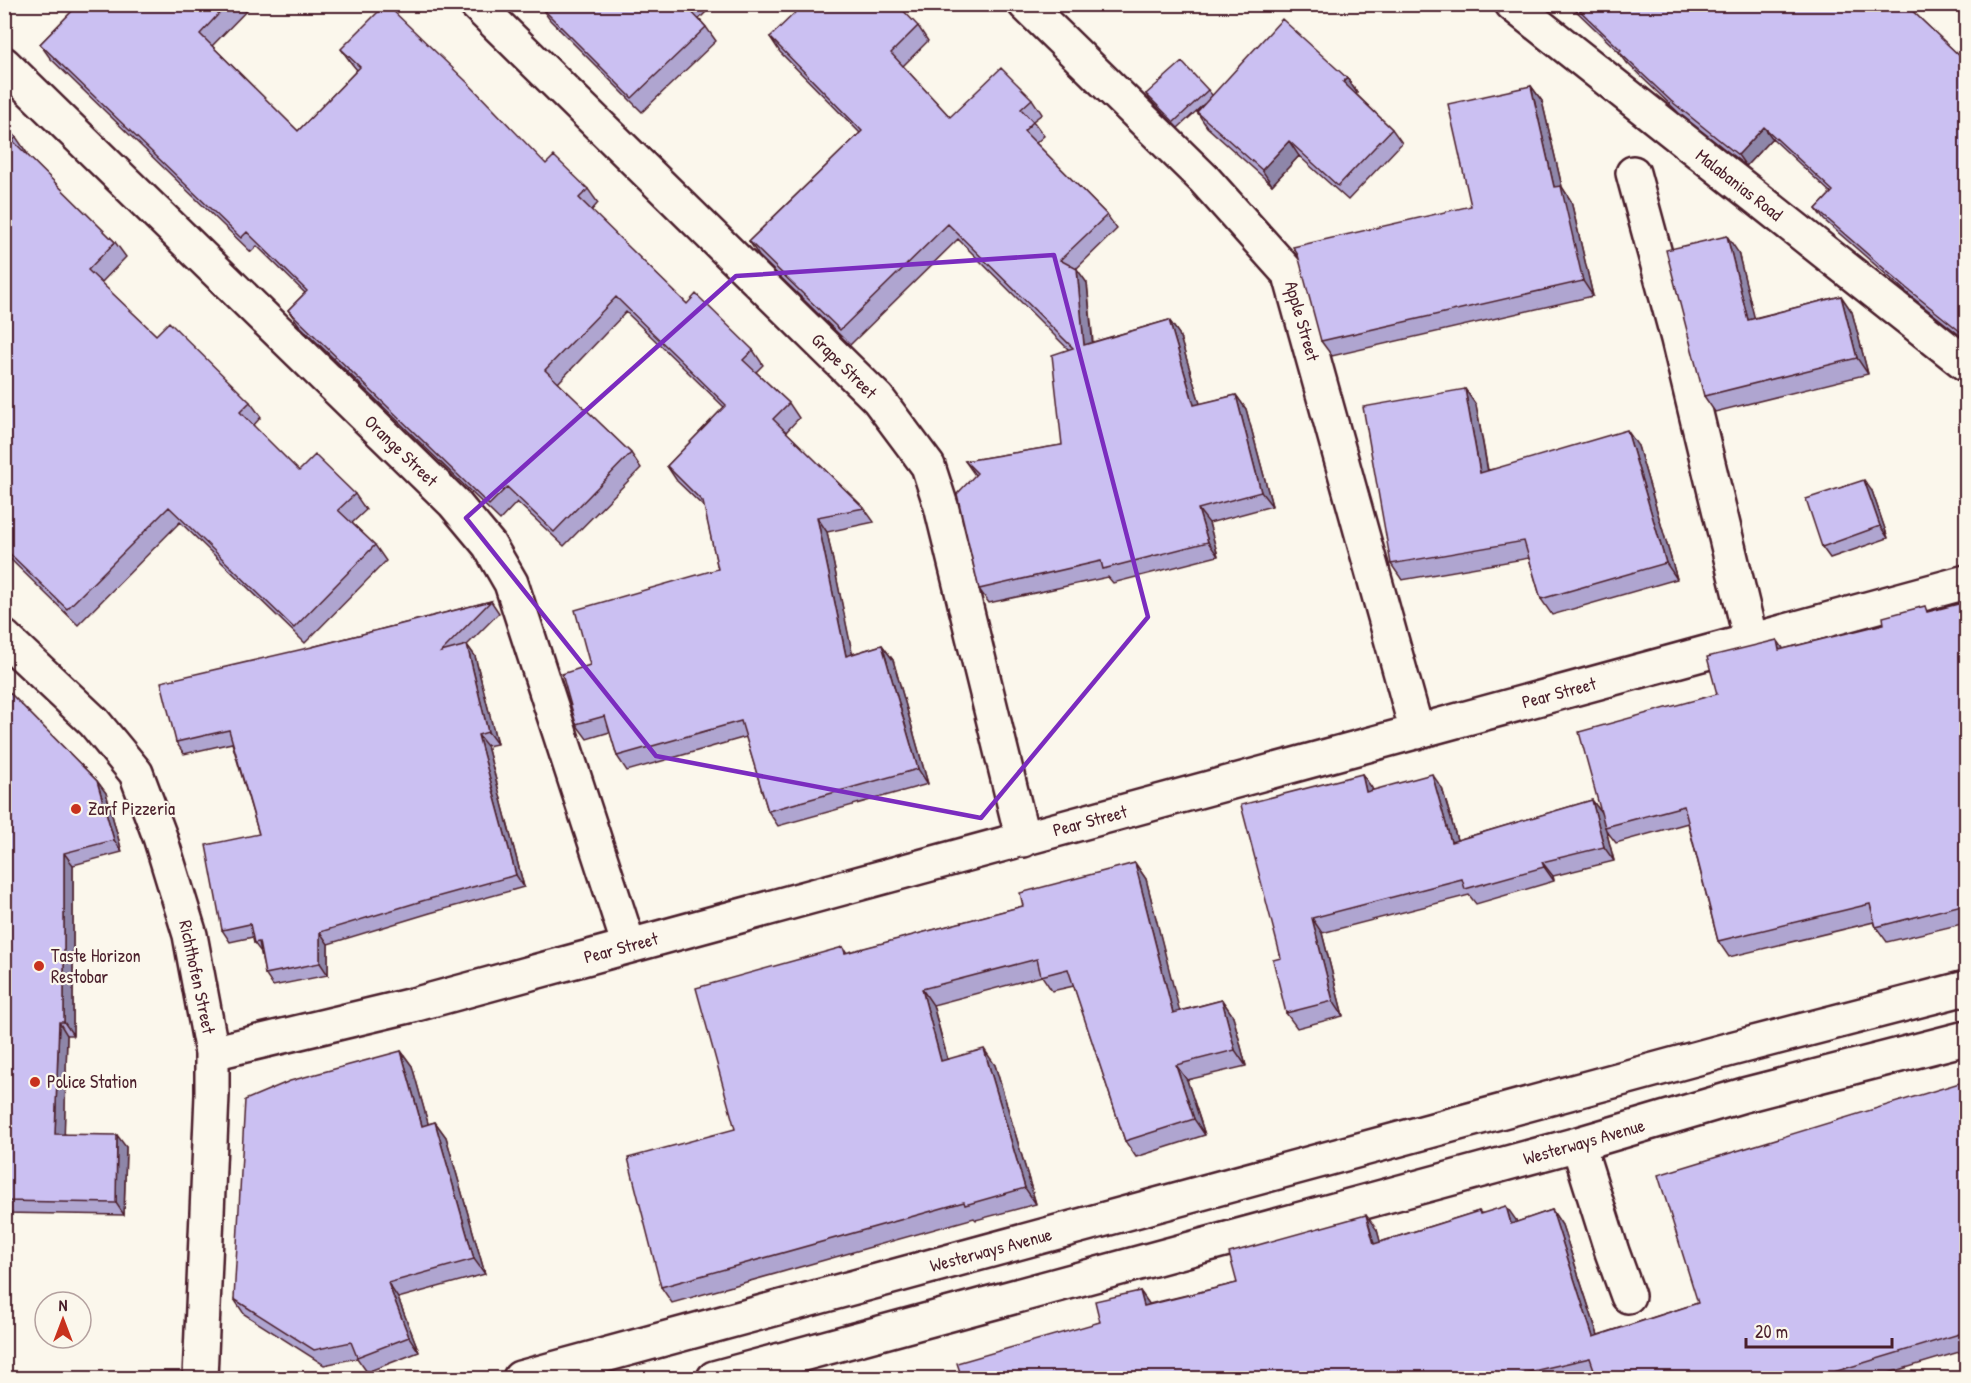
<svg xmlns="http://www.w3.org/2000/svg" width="1971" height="1383" viewBox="0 0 1971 1383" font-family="'Patrick Hand',sans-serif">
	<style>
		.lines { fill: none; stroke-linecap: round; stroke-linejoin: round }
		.minor-casing { stroke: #4a1f2b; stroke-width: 38 }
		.major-casing { stroke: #4a1f2b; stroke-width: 38 }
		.minor { stroke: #fbf7ec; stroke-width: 33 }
		.major { stroke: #fbf7ec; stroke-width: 33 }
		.wall { fill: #afa5d0; stroke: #4a1f2b; stroke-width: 1.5 }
		.shaded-wall { fill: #8e86a9; stroke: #4a1f2b; stroke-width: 1.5 }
		.building { fill: #cbc0f2; stroke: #4a1f2b; stroke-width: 1.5 }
		.marked { fill: none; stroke: #7b2cbf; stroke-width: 4.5; stroke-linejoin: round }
		.poi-dot { fill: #c8321e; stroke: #fbf7ec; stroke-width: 2 }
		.labels { text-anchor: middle; stroke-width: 4.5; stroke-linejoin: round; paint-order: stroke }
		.street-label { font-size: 18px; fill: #4a1f2b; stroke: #fbf7ec }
		.poi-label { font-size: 18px; fill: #4a1f2b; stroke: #fbf7ec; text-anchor: start }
	</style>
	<rect width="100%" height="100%" fill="#fbf7ec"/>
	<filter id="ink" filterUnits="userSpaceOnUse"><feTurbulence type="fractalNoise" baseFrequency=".0167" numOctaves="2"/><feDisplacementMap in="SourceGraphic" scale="12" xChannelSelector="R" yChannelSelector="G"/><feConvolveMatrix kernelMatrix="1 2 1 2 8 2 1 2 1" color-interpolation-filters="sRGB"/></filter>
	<g filter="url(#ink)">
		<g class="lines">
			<defs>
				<path id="minor" d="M476,4L878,399L928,466L941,506L1023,840
					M1025,4L1204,179L1290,275L1417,732
					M4,64L454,503L489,545L511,583L629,946
					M1633,173L1678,339L1751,641
					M4,637L94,722L136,773L160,837L190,935L212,1053V1095L200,1378
					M212,1053L413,1005L1966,582
					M1578,1144L1612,1252L1628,1296
					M520,1378L1731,1049L1966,988
					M714,1378L1578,1144L1744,1095L1966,1038"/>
				<path id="major" d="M1512,4L1966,364"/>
			</defs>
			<use href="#minor" class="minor-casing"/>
			<use href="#major" class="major-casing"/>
			<use href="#minor" class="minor"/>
			<use href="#major" class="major"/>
		</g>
		<path class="wall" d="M79,4H253L212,46L298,131L357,70L352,64L341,49L546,164L588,189L598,203L591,211L687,304L753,350L763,365L756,372L789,403L799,418L786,432L864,508L874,522L827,532L852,654L882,645L893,660L928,784L778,826L768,811L746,737L627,771L617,756L610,732L587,739L576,724L590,665L718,569L705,508L677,481L667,466L724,407L626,312L558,383L631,453L641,468L564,546L517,502L500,520L299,325L288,310L305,293L257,246L251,252L50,58L40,44Z
			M542,4H714L699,19L706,27L716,41L642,112L550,20L540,6Z
			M1569,4H1905L1966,62V340L1913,298L1824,220L1816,209L1831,193L1772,138L1746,166L1679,113L1627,63L1619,52Z
			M918,26L928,41L903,66L950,117L1032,99L1042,114L1033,121L1044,136L1036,143L1107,215L1117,229L1076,269L1087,283L1093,342L1169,320L1179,334L1200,404L1236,395L1246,409L1272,506L1209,523L1218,556L1113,583L1108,577L989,603L979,589L975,475L965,461L1062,445L1069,350L958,239L850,345L759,256L749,241L860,133L780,52L770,37Z
			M1347,78L1357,93L1356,94L1392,129L1402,143L1348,200L1299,156L1272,185L1207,127L1197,112L1204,104L1178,128L1150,100L1146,94L1208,90L1212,95Z
			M1531,86L1542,101L1562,187L1571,201L1593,296L1332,356L1321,341L1471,206Z
			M4,126L16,137L27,153L26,154L115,242L126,257L101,283L156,335L250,402L261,417L253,426L299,471L355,494L366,510L352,523L375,545L386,561L305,643L180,522L78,625L4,553Z
			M1738,252L1754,318L1841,296L1852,312L1868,374L1715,412L1704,396Z
			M1465,389L1476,405L1488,470L1638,446L1677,579L1552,615L1541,599L1529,558L1402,580L1391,564Z
			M1872,491L1888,538L1830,558L1822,547Z
			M491,601L499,613L467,645L475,656L497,744L487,746L524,887L430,913L328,944V975L273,986L265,974L261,952L254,943L253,937L230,942L222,930L259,834L232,743L184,754L176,742L312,647Z
			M1966,602V923L1887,942L1876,927L1874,922L1729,957L1718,941L1688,823L1616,843L1606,830L1614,861L1553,876L1554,881L1476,904L1469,895L1322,933L1343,1016L1297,1028L1286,1013L1281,958L1362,774L1373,790L1442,788L1457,840L1592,800L1600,811L1717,694L1777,640L1783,649L1884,624Z
			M4,687L97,781L106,793L122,852L73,865V1035H67L64,1134L126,1147L124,1215L4,1213Z
			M1135,863L1146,879L1179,1011L1222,1000L1233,1016L1246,1066L1187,1080L1205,1135L1136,1157L1125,1141L1074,986L1052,991L1042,976L933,1005L948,1060L995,1065L1036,1204L976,1220L974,1218L672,1303L661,1287L735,1129L843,947L847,953L1023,906Z
			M401,1051L412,1066L428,1124L435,1122L446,1137L485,1274L398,1298L419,1352L367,1372L357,1358L324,1365L244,1314L234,1299Z
			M1966,1081V1350L1872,1378H1597L1595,1374L1575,1378H962L1100,1322L1140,1291L1149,1304L1237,1283L1377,1230L1380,1242L1479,1211L1481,1213L1516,1220L1517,1222L1552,1210L1562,1225L1598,1335L1698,1303Z"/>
		<path class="shaded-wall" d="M1347,78L1357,93L1353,97L1343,82Z
			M1531,86L1542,101L1562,187L1571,201L1593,296L1583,281L1554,187Z
			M1764,127L1772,138L1746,166L1738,155Z
			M1289,141L1299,156L1272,185L1262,170Z
			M1727,236L1738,252L1759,336L1748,320Z
			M1077,269L1087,283L1094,360L1084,345Z
			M1841,296L1852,312L1868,374L1857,358Z
			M1169,320L1179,334L1205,420L1194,405Z
			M1465,389L1476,405L1491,489L1480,473Z
			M1236,395L1246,409L1272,506L1261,492Z
			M1627,430L1638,446L1677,579L1666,563Z
			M1864,480L1872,491L1888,538L1880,526Z
			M1198,509L1209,523L1218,556L1208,542Z
			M817,517L827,532L856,671L846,656Z
			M1777,640L1788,655L1779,650Z
			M467,645L475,656L497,744L488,732Z
			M882,645L893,660L928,784L918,769Z
			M478,735L487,746L524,887L516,875Z
			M1362,774L1372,788L1377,807L1366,792Z
			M1432,774L1442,788L1462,857L1451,842Z
			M97,781L106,793L122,852L114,840Z
			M1592,800L1603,815L1605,827L1606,830L1614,861L1604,847Z
			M64,853L73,865V1035L64,1022Z
			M1542,862L1553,876L1554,881L1544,867Z
			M1135,863L1146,879L1184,1028L1173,1013Z
			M1312,918L1322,933L1343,1016L1333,1001Z
			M320,932L328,944V975L320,963Z
			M922,989L933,1005L952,1077L941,1061Z
			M1222,1000L1233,1016L1246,1066L1235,1050Z
			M59,1022L67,1035L64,1146L55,1134Z
			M984,1049L995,1065L1036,1204L1025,1188Z
			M401,1051L412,1066L433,1141L422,1126Z
			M1176,1065L1187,1080L1205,1135L1194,1119Z
			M435,1122L446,1137L485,1274L474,1259Z
			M117,1135L126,1147L124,1215L116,1203Z
			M1506,1206L1516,1220L1522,1238L1511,1224Z
			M1552,1210L1562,1225L1603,1351L1593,1337Z
			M1366,1215L1377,1230L1385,1259L1374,1244Z
			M388,1283L398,1298L419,1352L409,1337Z
			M1140,1291L1150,1305L1144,1306Z"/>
		<path class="building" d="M79,4H228L200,34L298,131L360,67L341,49L386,4L467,82L546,164L554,156L588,189L579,198L687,304L696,294L753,350L743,360L789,403L773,419L864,508L817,517L846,656L882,645L918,769L768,811L741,721L617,756L605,716L576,724L562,674L590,665L575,610L718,569L703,502L667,466L726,405L616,297L545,370L631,453L554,532L507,487L489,505L288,310L307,291L247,232L241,238L40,44Z
			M542,4H690L687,7L706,27L632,98L540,6Z
			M804,4H897L918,26L891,53L950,117L1001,68L1032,99L1021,109L1033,122L1024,131L1107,215L1060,260L1077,269L1084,345L1169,320L1194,405L1236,395L1261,492L1198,509L1208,542L1103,569L1101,561L979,589L957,494L977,473L965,461L1062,445L1052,355L1073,348L948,224L840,330L749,241L862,131L770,37Z
			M1573,4H1905L1966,62V336L1905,287L1816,209L1833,191L1764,127L1738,155L1671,101L1619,52L1621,50Z
			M1282,19L1347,78L1343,82L1392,129L1338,186L1289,141L1262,170L1197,112Z
			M1182,62L1208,90L1174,122L1146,94Z
			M1531,86L1554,187L1561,186L1583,281L1321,341L1298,255L1293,247L1471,206L1448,104Z
			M4,126L16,137L13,141L115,242L88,270L156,335L169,322L250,402L240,412L299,471L315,455L355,494L338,510L375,545L294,628L169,507L67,609L4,548Z
			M1727,236L1748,320L1841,296L1857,358L1704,396L1666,250Z
			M1465,389L1480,473L1627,430L1666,563L1541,599L1524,541L1391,564L1363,407Z
			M1864,480L1880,526L1822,547L1806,499Z
			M491,601L441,652L467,645L488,732L478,735L516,875L422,901L320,932V963L265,974L259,942L254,943L250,924L222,930L206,845L259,834L229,730L176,742L161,682L312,647Z
			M1966,602V904L1876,927L1870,904L1718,941L1684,806L1605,827L1579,732L1717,694L1707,657L1777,640L1779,650L1884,624L1883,617L1925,606L1927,612Z
			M4,687L97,781L114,840L64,853V1022H59L55,1134L117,1135L116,1203L4,1201Z
			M1362,774L1366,792L1432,774L1451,842L1592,800L1604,847L1542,862L1544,867L1465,889L1462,879L1312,918L1333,1001L1286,1013L1273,960L1281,958L1241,805Z
			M1135,863L1173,1013L1222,1000L1235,1050L1176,1065L1194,1119L1125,1141L1068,969L1041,976L1037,959L922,989L941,1061L984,1049L1025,1188L965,1205L964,1202L661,1287L628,1158L735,1129L696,988L843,947L845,953L1023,906L1020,893Z
			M401,1051L422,1126L435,1122L474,1259L388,1283L409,1337L357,1357L351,1342L314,1350L234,1299L245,1100L290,1081Z
			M1966,1081V1332L1814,1378H1597L1590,1358L1520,1374L1521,1378H962L957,1363L1100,1322L1095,1301L1140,1291L1144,1306L1237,1283L1229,1253L1366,1215L1374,1244L1479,1211L1480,1214L1506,1206L1511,1224L1552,1210L1593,1337L1698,1303L1658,1175Z"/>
	</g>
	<path class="marked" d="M1054,255L1148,617L981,818L656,756L466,518L736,276Z"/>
	<g class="poi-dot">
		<circle cx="76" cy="809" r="6"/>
		<circle cx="39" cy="966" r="6"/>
		<circle cx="35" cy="1082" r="6"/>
	</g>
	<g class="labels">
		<g class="street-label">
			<text transform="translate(1739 185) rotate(38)" y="6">Malabanias Road</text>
			<text transform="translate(1302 321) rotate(74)" y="6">Apple Street</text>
			<text transform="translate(844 366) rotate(45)" y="6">Grape Street</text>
			<text transform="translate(401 451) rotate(44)" y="6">Orange Street</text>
			<text transform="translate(1559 693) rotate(-15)" y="6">Pear Street</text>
			<text transform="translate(1090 821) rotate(-15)" y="6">Pear Street</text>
			<text transform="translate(621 948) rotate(-15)" y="6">Pear Street</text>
			<text transform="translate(197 977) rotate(78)" y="6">Richthofen Street</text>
			<text transform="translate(1584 1142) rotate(-16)" y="6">Westerways Avenue</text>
			<text transform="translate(991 1250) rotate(-15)" y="6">Westerways Avenue</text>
		</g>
		<g class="poi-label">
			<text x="88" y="815">Zarf Pizzeria</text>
			<text x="51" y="962">Taste Horizon<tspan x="51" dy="21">Restobar</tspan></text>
			<text x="47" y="1088">Police Station</text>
		</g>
	</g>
	<rect width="1971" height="1383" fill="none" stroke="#fbf7ec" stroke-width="24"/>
	<rect x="12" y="12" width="1947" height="1359" fill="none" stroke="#4a1f2b" stroke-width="2" filter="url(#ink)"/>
	<g transform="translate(63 1320)"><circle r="28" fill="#fbf7ec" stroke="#b4a19f" stroke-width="1.5"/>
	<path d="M0-4.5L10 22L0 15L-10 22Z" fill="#c8321e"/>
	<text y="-9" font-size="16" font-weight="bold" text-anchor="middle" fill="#4a1f2b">N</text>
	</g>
	<path d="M1746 1338v9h146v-9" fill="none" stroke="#4a1f2b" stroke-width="3"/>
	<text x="1755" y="1338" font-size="18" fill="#4a1f2b" stroke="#fbf7ec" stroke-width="4.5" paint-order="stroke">20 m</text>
</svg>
